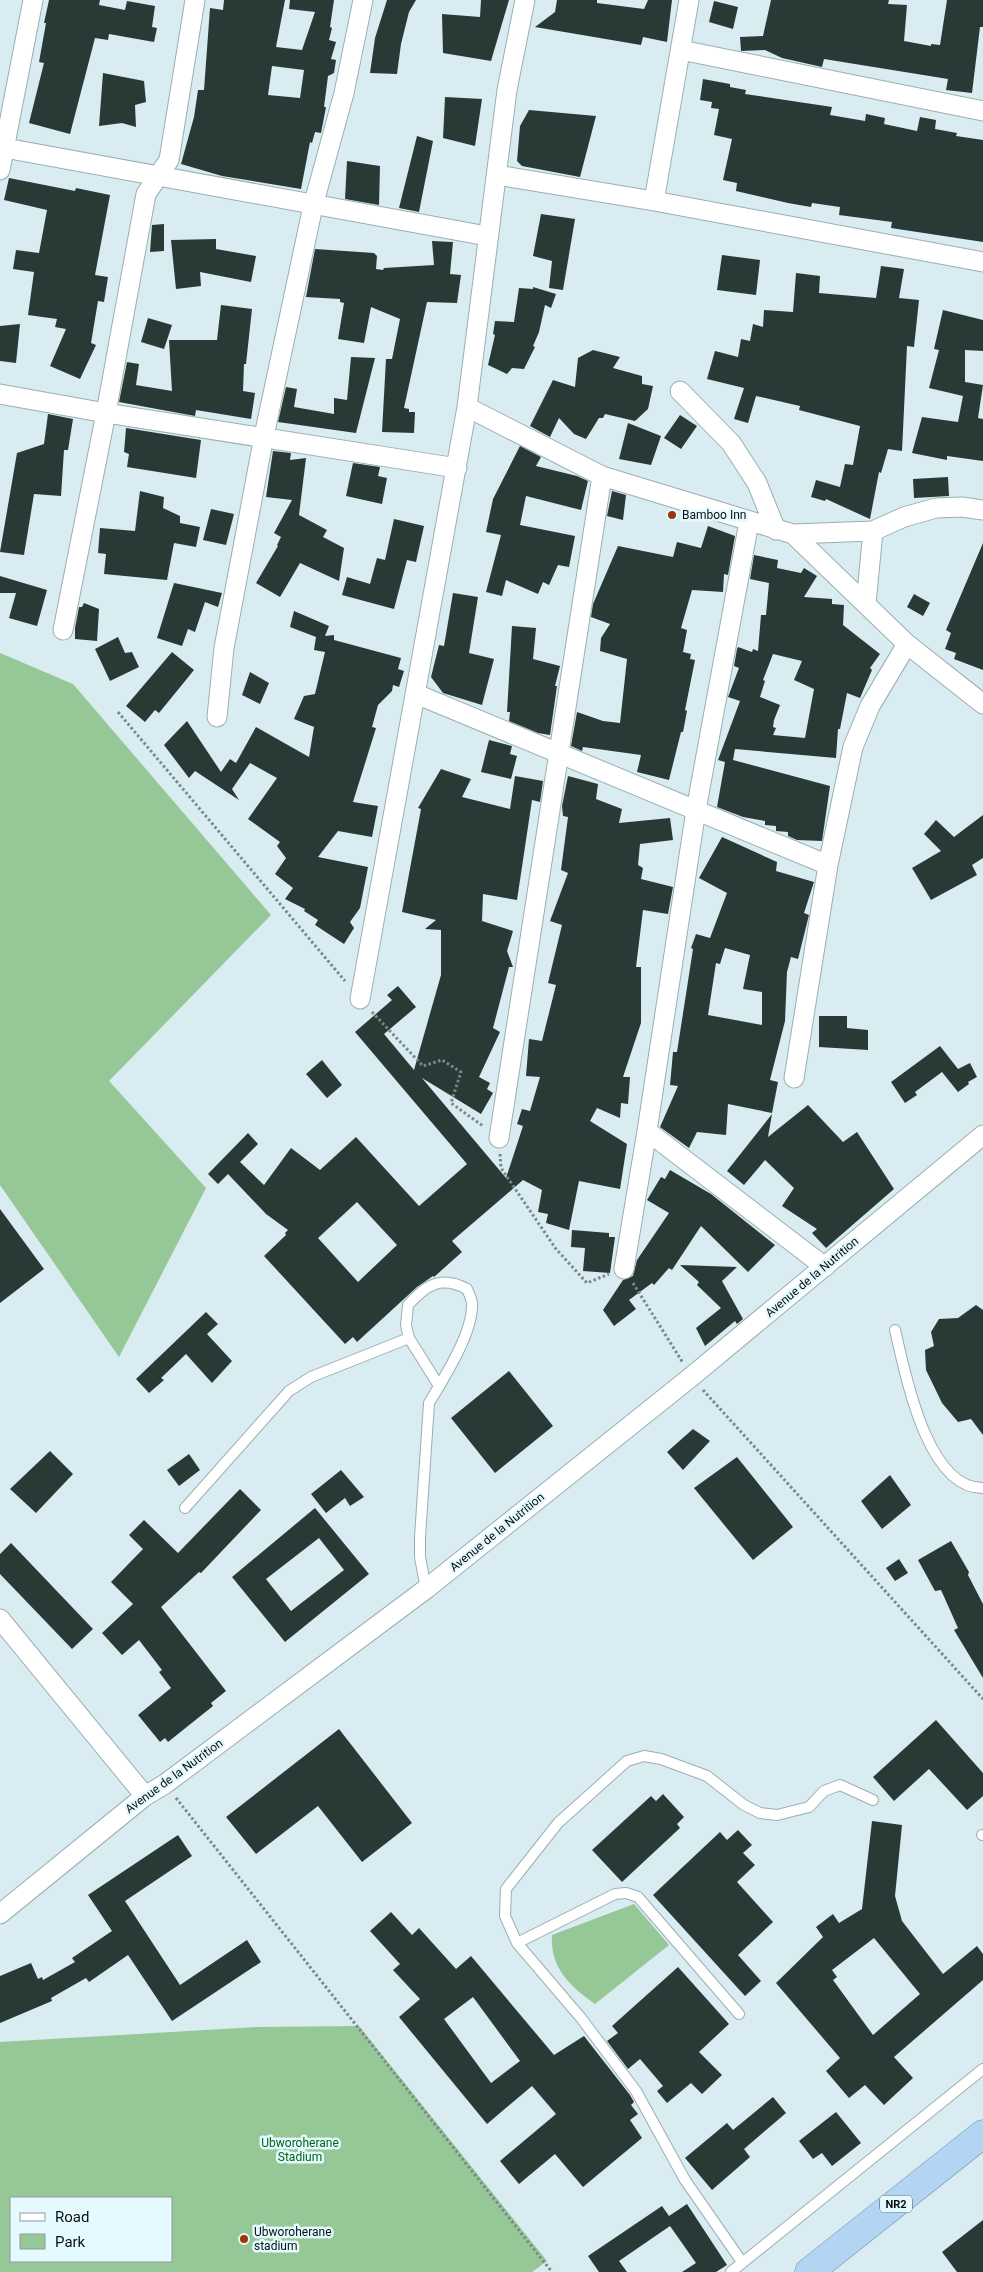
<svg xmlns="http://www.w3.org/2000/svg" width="983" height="2272" viewBox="0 0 983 2272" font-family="Roboto,sans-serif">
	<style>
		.green { fill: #96c796; fill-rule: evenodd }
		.building { fill: #293a36; fill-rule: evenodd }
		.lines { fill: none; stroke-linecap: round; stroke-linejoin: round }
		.service-casing { stroke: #9baeb3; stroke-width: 12 }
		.minor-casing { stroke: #9baeb3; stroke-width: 21 }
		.trunk-casing { stroke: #6c89a4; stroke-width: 29 }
		.path { stroke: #7a888b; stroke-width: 3; stroke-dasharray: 2.5 2.5; stroke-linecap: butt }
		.service { stroke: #fff; stroke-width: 10 }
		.minor { stroke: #fff; stroke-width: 19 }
		.trunk { stroke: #b4d4f4; stroke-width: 28 }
		.poi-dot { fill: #9b3604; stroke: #e5faff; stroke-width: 2 }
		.labels { text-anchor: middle; stroke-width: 5; stroke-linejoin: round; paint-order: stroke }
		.shield { fill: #e5faff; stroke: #4b5659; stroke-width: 1 }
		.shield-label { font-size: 11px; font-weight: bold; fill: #091012 }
		.poi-label { font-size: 12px; fill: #091012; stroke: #e5faff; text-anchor: start }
		.street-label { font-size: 12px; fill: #091012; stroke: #e5faff }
		.park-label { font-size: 12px; fill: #006515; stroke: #e5faff }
	</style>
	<rect width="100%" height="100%" fill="#d8ecf1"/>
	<path class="green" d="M0,653L73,684L271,915L109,1081L206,1188L119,1357L0,1185Z
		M634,1904L669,1945L595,2004C570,1986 550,1968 552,1935Z
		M359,2026L547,2261L532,2272H0V2042L258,2027ZM171,2198V2261H11V2198Z"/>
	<path class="building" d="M49,0H100L99,5L125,10L127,1L155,6L152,27L157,28L154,42L109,34L108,40L95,38L70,134L29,123L44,63L39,62L46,23H44Z
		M224,0H285L276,47L302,50L315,12L289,9L290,0H334L330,27L332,28L329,40L336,42L331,59L336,60L334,73L328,76L324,107H326L321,133L315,132L312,143L310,142L301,189L222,176L181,164L194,117L198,90H204L210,8L223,10ZM272,66L304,70L300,98L268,95Z
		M387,0H416L409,12L401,44L397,74L370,73L375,38Z
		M481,0H509L491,61L443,53L442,14L480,17Z
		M557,0H597V3L644,9L648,0H672L667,42L643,37L641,45L535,27L555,12Z
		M771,0H889L888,4L907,5L904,41L931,46V44L940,45L947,0H983V27H980L972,93L946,90L948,79L824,59L822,67L782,58L765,50L741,51L740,37L763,36Z
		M714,1L738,7L733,29L709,22Z
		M103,73L144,81L146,102L135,105L136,127L122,123L99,126Z
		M703,79L730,84V87L746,90L745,94L832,107L830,115L865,121L866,114L885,118L884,124L917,131L920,117L936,120L935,129L957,133L956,136L983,140V242L891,228L892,222L839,215L840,207L812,203L811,207L788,203L736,191L737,183L723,180L732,139L714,135L719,109L711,108L712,102L700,100Z
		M445,97L482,99L475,146L443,138Z
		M529,110L596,116L580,177L522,166L517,161L520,126Z
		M417,136L433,141L419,212L399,208Z
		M347,161L380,166L379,205L345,199Z
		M9,178L75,191L76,188L110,195L95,275L108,277L104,302L98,301L91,343L96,345L80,379L50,366L66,329L55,327L57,319L28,315L34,272L13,269L16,250L39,253L47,210L4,200Z
		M541,214L575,219L563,290L549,288L552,261L533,256Z
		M164,224V251L150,252L152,225Z
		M216,239V249L256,256L251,282L200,272L201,286L176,289L171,240Z
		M432,241L453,242L450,274L461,275L457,303L427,302L404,408L409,409V412H415L414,433L382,432L386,359H392L400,319L371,307L364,343L338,339L344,303L340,302V299L306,297L315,249L374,253L377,256L376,269L383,270L384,268L434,265Z
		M722,255L760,260L756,295L717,290Z
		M881,266L904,269L899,298L919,300L914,347L907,346L902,451L888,449L881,473L879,472L870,519L826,499L825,501L811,497L816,480L840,487L845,464L853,465L860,426L799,410L800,406L756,396L748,423L734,419L744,388L707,379L715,351L738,357L741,339L750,341L753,324L763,327L764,310L793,312L796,273L820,276L819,293L876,298Z
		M533,287L556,294L551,308L545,305L539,332L533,346L535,347L524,369L512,368L507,374L488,365L495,335L493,334L495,321L514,322L519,288L533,289Z
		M221,305L252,309L246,364H244L243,391L255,393L251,419L196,410L195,416L119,402L127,362L139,364L136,385L172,391L169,340H217Z
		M943,310L983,320V351L965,350V382L983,385L978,418L983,419V461L947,456V460L912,453L922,417L958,422L963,396L929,388L939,350L934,349Z
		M148,318L172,325L164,349L141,342Z
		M20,324L16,363L0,361V326Z
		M593,350L620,357L613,368L642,376V384L653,386L648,409L635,421L605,414L603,418H599L586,439L574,434L559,418L550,437L530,426L553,380L575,387L578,358Z
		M351,357L375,358L356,433L278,422L286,387L297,389L294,407L334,414V398L347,400Z
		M48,414L73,419L68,450H64L61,496L34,494L24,555L0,552L17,453L44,444Z
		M680,415L697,426L681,449L664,438Z
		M628,423L661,436L651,465L619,459Z
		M126,428L201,440L196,478L127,467L129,454L124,452Z
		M520,446L541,457L536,466L577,476L588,481L581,510L526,496L520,525L575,536L569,567L558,565L549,585L543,582L538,594L506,580L502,596L486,592L501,535L486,532L493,499Z
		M273,451L291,453L290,460L306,458L299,515L327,530L323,537L344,548L339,581L300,563L280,597L256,583L278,546L277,545L281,537L274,533L292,500L266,497Z
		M353,463L380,467L378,476L387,478L382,504L346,496Z
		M948,477L949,496L914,498L913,479Z
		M140,491L164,497L163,508L180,516V523L200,527L196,547L174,543L167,580L104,574L106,554L98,553L100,528L135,531Z
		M612,491L626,495L623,520L607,516Z
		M211,509L234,514L226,545L203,540Z
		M394,519L424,526L416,562L407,560L394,609L342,595L347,577L370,584L377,558L385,560Z
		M708,526L735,536L728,575L724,574L723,592L692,590L681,628L687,630L683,652L691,654L690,659L695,660L685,710L687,711L683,732H681L669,780L637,772L641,755L583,747L582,751L571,746L577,712L603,721L620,723L627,659L600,651L601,638L610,624L591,617L593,604L618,546L673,557L677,542L701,548Z
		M983,543V670L954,659L956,653L945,649L951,633L946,630Z
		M754,555L778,560L777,568L801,573L804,568L817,576L804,597L832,599V604L844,605L843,625L880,654L870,668L872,670L860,698L847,693L840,729H838L836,758L735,749L733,760L830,786L822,841L797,840L788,836V832L776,831V826L765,825V821L743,817L717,807L725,762L718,760L740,701L728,697L739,668L734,666L737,649L738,647L752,652L753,649L758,651L761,615H766L769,583L750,579ZM773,654L802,661L794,680L814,689L805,738L773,735L776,728L773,727L774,720L780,705L760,697L765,681L763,680Z
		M0,576L47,590L37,626L9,618L16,593H0Z
		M174,583L222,593L218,607L205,602L195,632L188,629L182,646L157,638Z
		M453,593L478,597L469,653L494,659L482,705L443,693L431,677L439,645L444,646Z
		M914,594L930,603L923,616L907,607Z
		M84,603L99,609L97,641L75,639V628L79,607H82Z
		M294,611L329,626L325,636L334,635V640L401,658L398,669L404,671L399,687L393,685L392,691L378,705L372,727L376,728L353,802L378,806L372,837L338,831L318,857L368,867L360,908L350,922L354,928L344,944L315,925L318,920L304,911L305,909L285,899L293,888L275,874L286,858L277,846L280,842L248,819L277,778L250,763L232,789L239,800L195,771L189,778L164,745L187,721L221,772L230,759L236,763L256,727L309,757L314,727L294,719L304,696L315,694L325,652L314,650L316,637L290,627Z
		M512,626L536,628L533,659L560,666L555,686H557L550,735L538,733L509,721L510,712H507Z
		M118,637L125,653L132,652L139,667L110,681L95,649Z
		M172,652L194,670L159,713L155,710L145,722L126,706Z
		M250,672L269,683L260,704L242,695Z
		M489,740L512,746L510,754L517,756L511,779L481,772Z
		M441,769L471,779L462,797L510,809L515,776L543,781L540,802L532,800L517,900L483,894L482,921L513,931L507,951L513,967H509L493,1028L500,1032L479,1077L490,1083L487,1089L493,1093L481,1114L422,1078L506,1178L523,1126L517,1124L522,1109L530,1111L540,1077L526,1076L529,1039L542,1041L556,985L548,983L562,925L550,921L568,873L561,870L568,817L563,816L562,806L568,776L598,784L596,799L622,809L619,823L670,818L673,840L640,844L638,865L643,868L641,879L673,887L668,914L643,910L636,967H641V1023L623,1077H630L628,1104L621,1103L620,1118L597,1108L590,1121L627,1144L620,1189L579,1181L569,1230L546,1223L548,1214L538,1212L542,1190L523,1180L452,1241L462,1252L434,1277L433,1276L417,1287L357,1342L353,1337L345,1344L264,1256L286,1235L285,1233L288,1230L266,1214L228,1174L218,1184L208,1174L248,1133L258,1144L240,1162L264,1185L291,1148L320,1170L356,1137L419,1206L467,1164L355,1032L392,1000L387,995L398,986L416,1007L384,1034L414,1070L441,975V930L425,929L436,920L402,912L421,809L418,808ZM357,1202L397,1245L358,1282L318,1238Z
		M983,815V858L972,865L977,875L931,900L912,868L941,851L924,834L936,820L954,837Z
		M722,837L777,862L776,871L814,882L804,913L809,915L798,959L791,957L787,972L785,1021L770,1080L778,1082L772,1113L728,1104L726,1135L697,1132L689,1148L660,1127L678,1086L670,1085L673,1052H677L693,949L691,948L696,934L710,938L727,893L699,878ZM725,948L750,955L743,989L762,992V1025L708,1015L716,963L720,964Z
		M819,1016H847V1028L868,1030V1050L819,1047Z
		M940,1046L958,1069L970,1063L977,1077L968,1082L969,1084L958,1092L942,1072L915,1092L917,1095L905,1103L891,1082Z
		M322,1060L342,1085L327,1098L306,1074Z
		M808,1105L843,1142L857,1132L894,1189L826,1248L812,1233L817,1229L782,1206L794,1188L765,1160L744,1185L727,1171L772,1114L768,1137Z
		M670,1170L711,1194L775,1245L748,1272L701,1226L672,1270L669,1268L654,1285L652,1283L629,1300L636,1309L614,1326L603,1310L623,1280L633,1276L637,1260L669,1213L647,1200L661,1177L665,1179Z
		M0,1209L44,1269L0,1303Z
		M572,1230L609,1233V1237H615L610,1273L583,1271L585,1248L571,1247Z
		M680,1265L737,1267L722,1281L743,1319L737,1324L735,1321L705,1346L696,1328L721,1308L697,1285L699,1282Z
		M976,1305L983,1310V1435L971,1419L958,1422L942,1403L926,1370L925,1350L934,1346L931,1332L939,1319L958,1318Z
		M206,1312L218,1324L207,1334L232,1361L212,1383L186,1354L161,1378L164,1380L149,1393L136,1379Z
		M509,1371L553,1426L495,1473L451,1418Z
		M693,1429L710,1441L683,1470L667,1452Z
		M50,1451L73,1474L36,1513L10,1489Z
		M189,1454L200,1470L179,1486L167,1470Z
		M737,1457L793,1527L753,1560L694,1488Z
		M341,1470L364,1497L350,1506L345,1498L326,1513L311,1494Z
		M890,1475L911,1505L882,1529L861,1501Z
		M240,1489L261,1510L201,1573L199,1572L161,1607L226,1691L211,1703L213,1706L168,1742L165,1738L160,1742L138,1715L171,1688L159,1672L162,1670L139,1640L122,1655L102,1633L133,1604L111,1582L143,1549L129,1535L144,1520L178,1553Z
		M315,1508L369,1574L285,1642L232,1577ZM319,1538L344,1570L291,1611L266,1579Z
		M951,1541L969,1572L968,1575L983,1604V1678L954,1630L958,1628L941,1590L935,1591L918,1560Z
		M11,1543L93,1629L72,1649L0,1574V1554Z
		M899,1559L908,1573L895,1581L886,1568Z
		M936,1720L983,1773V1796L967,1810L929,1769L894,1801L873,1777Z
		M339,1729L412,1823L362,1862L318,1806L256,1854L226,1817Z
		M663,1794L684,1817L677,1824L680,1828L622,1882L592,1850L651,1796L656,1801Z
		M872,1821L902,1825L895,1896L902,1921L943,1974L977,1946L983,1954V1980L894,2057L913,2078L884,2105L865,2085L849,2098L826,2071L840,2058L776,1983L823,1937L816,1927L833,1914L839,1923L862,1909ZM874,1938L920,1994L873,2035L833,1980L837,1977L832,1970Z
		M738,1830L752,1845L743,1853L755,1865L737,1882L773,1922L738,1955L761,1981L745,1996L653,1895L720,1832L727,1840Z
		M178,1835L192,1856L125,1901L180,1985L247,1940L261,1962L172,2021L128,1955L89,1982L86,1978L51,1998L52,2001L0,2023V1976L31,1963L38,1979L42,1977L43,1980L75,1962L72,1958L112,1931L88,1895Z
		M391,1912L412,1935L419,1928L456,1969L471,1956L554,2055L584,2036L630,2095L634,2102L631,2105L638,2114L630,2120L642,2138L583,2187L555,2154L519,2184L500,2161L556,2114L532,2086L487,2124L399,2017L420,1999L393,1970L400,1964L370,1931ZM473,1997L520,2061L491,2083L444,2019Z
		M678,1967L729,2024L699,2052L722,2075L702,2094L691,2083L667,2103L657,2091L663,2086L640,2059L628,2069L607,2041L618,2033L612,2026Z
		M773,2097L786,2113L744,2149L750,2157L712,2190L685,2158L727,2123L733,2130Z
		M836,2112L861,2143L832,2166L822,2153L813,2159L799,2141Z
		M687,2204L727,2265L716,2272H682L696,2263L670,2226L619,2261L627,2272H599L588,2256L662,2206L669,2216Z
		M983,2220V2272H957L942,2252Z"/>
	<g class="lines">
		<defs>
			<path id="service" d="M895,1330C905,1371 926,1489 983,1488
				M185,1508L289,1391L311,1377L409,1338
				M426,1589L420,1557V1537L429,1403C444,1378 473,1333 472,1304C472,1299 469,1294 467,1289C441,1275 426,1285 408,1305L406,1325L409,1338L439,1386
				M982,1835H983
				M517,1943L615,1894L626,1893L638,1897L739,2014
				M742,2262L685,2180L636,2091L581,2018L517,1943L505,1916L506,1889L558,1823L627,1761L644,1756L661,1759L707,1776L744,1805L760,1813L777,1815L809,1807L824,1791L840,1785L873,1800
				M731,2272L983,2069"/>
			<path id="minor" d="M681,50L983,111
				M0,147L487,236
				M0,170L33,0
				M497,175L654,201L983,262
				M654,201L689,0
				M680,391L731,443L757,483L776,530
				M0,394L106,413L457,468
				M467,407L602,476L793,534L873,531L904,517L936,508L962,507L983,510
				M793,534L907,644L983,704
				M866,604L873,531
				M63,630L106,413L146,194L169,160L195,0
				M416,694L828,865
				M217,717L224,648L264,436L313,206L344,93L363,0
				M360,999L467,407L507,90L525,0
				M794,1078L828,865L853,747L870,706L907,644
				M647,1131L825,1267
				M499,1138L602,476
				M624,1269L647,1131L696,810L749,522
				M0,1619L145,1796
				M0,1914L145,1796L165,1784L426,1589L691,1377L983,1135"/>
			<path id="trunk" d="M809,2272L983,2134"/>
		</defs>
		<use href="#service" class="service-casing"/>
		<use href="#minor" class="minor-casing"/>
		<use href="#trunk" class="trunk-casing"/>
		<path class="path" d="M118,712L345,981
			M372,1012L423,1066L442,1060L461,1072L451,1103L483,1126
			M500,1154L501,1168L556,1249L587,1283L609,1274
			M633,1283L683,1363
			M703,1390L983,1699
			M176,1798L552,2272"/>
		<use href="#service" class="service"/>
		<use href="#minor" class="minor"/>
		<use href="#trunk" class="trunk"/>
	</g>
	<g class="poi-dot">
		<circle cx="672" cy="515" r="5"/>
		<circle cx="244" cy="2239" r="5"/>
	</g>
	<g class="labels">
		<rect class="shield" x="880" y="2195.5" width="32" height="17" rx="4"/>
		<g class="shield-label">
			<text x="896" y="2208">NR2</text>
		</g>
		<g class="poi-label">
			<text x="682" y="519">Bamboo Inn</text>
			<text x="254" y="2236">Ubworoherane<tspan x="254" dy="14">stadium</tspan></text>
		</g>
		<g class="street-label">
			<text transform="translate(812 1277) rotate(-40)" y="4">Avenue de la Nutrition</text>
			<text transform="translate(497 1532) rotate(-39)" y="4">Avenue de la Nutrition</text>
			<text transform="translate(174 1776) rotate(-36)" y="4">Avenue de la Nutrition</text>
		</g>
		<g class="park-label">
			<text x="300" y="2147">Ubworoherane<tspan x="300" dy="14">Stadium</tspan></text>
		</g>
	</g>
	<rect x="10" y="2197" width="162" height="65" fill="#e5faff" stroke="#8d9ca0"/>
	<rect x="20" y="2213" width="25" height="8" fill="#ffffff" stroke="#8d9ca0"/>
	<text x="55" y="2222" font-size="15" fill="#091012">Road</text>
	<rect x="20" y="2234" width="25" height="15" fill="#96c796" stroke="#8d9ca0"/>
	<text x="55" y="2247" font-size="15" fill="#091012">Park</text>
</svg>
